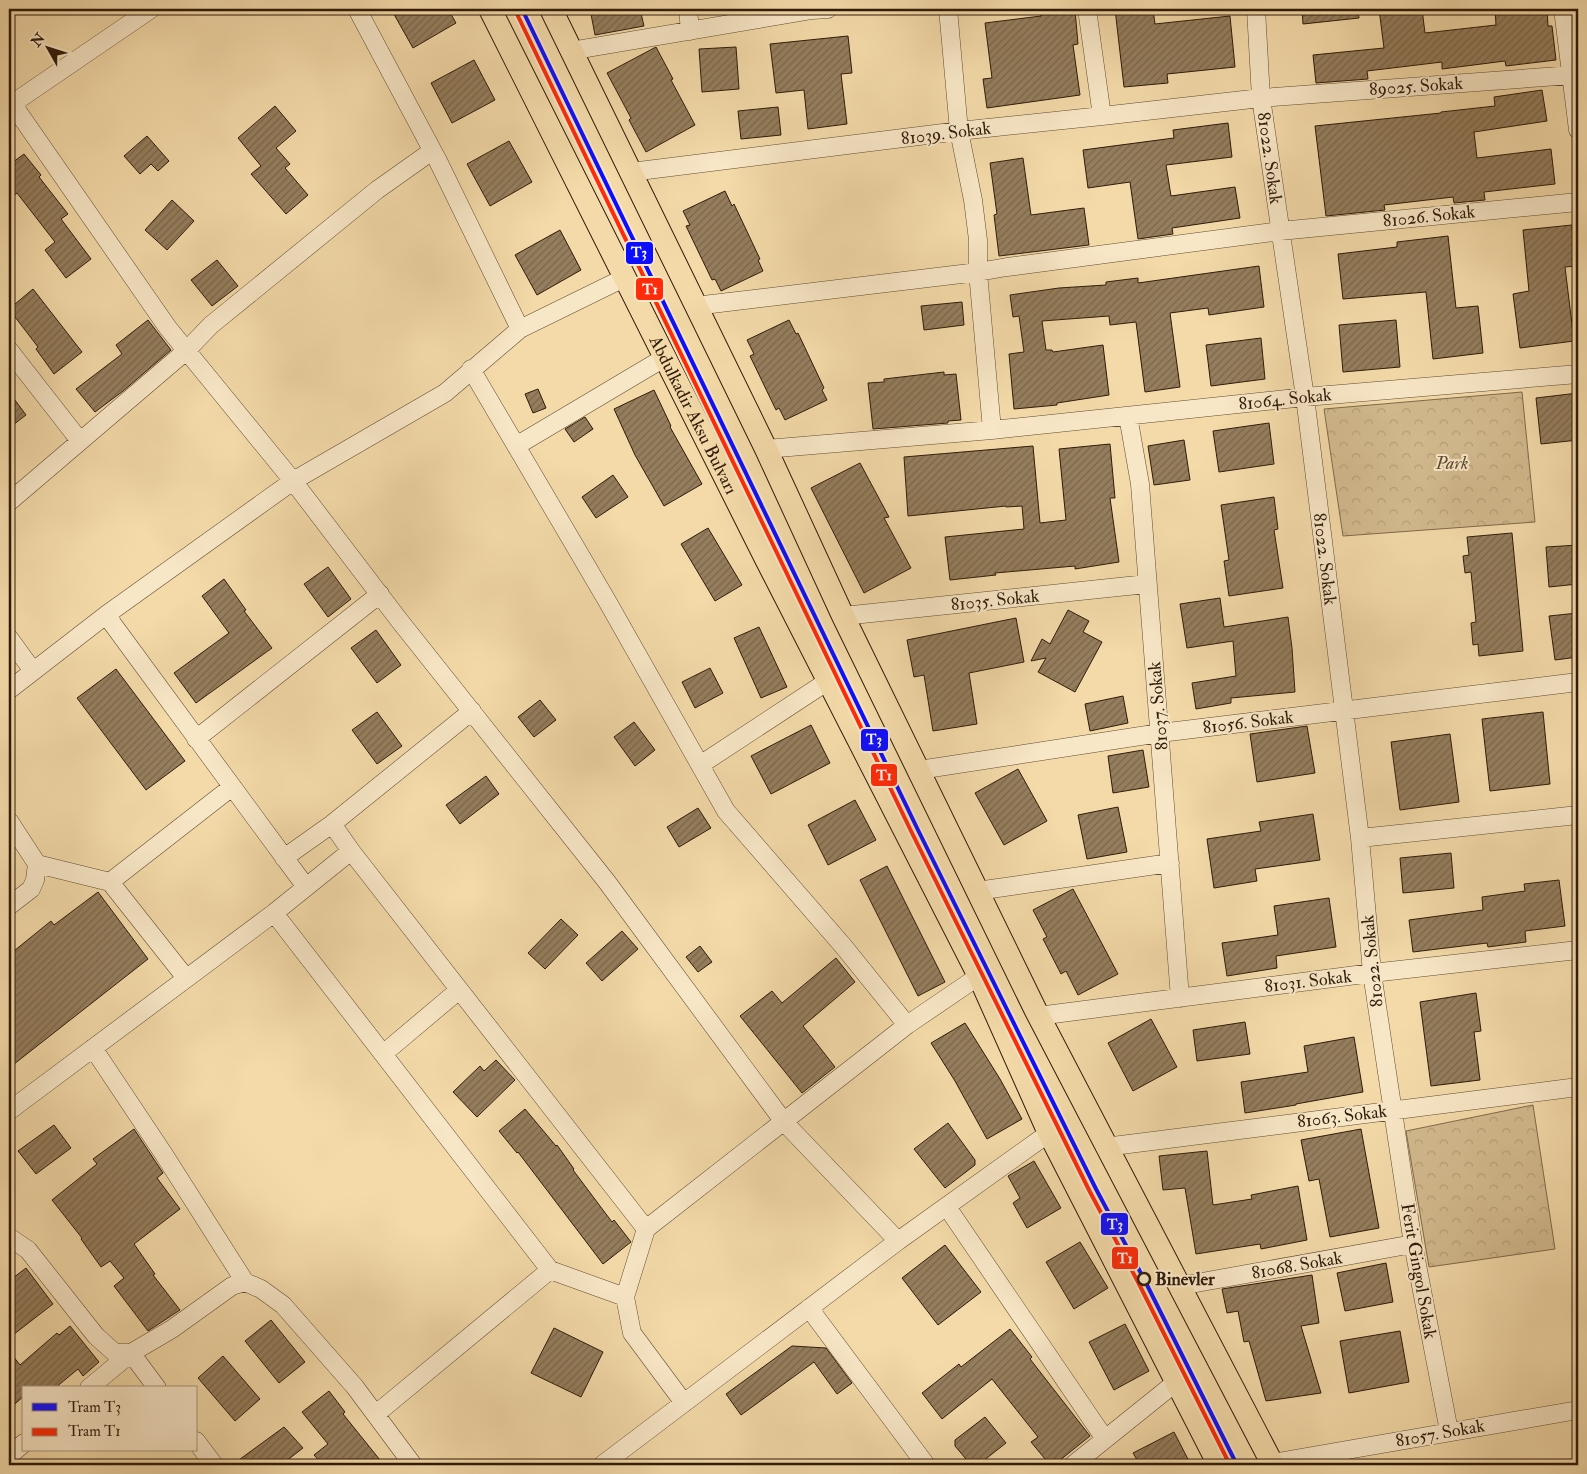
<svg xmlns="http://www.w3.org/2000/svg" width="1587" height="1474" viewBox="0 0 1587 1474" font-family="'IM FELL Double Pica',serif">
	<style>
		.park { fill: url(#park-crowns); stroke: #806a4c }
		.building { fill: url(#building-hatch); stroke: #2e1b0a }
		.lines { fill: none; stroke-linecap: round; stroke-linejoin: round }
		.minor-casing { stroke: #604b32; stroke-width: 19 }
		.major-casing { stroke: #2e1b0a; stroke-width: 24 }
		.minor { stroke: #f8e7c7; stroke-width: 18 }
		.major { stroke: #f4daa9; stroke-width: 22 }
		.tram-1-casing { stroke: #f8e7c7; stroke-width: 8 }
		.tram-2-casing { stroke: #f8e7c7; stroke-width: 8 }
		.tram-1 { stroke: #0d0dff; stroke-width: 4 }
		.tram-2 { stroke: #ff2b0a; stroke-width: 4 }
		.stop-dot { fill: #f8e7c7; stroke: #2e1b0a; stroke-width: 2.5 }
		.labels { text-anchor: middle; stroke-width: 4; stroke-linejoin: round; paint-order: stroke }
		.street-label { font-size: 18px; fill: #2e1b0a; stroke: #f8e7c7 }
		.park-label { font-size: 18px; font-style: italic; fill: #5f4b32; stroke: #f8e7c7 }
		.stop-label { font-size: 18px; font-weight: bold; fill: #2e1b0a; stroke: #f8e7c7; text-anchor: start }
		.line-badge { stroke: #f8e7c7; stroke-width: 2 }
		.badge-label { font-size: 14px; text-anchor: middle; font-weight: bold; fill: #fff }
	</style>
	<defs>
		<pattern id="park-crowns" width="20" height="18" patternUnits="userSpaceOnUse" patternTransform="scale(1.25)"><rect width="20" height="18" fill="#d2ba8e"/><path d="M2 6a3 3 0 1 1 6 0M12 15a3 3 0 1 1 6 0" fill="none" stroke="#b59f79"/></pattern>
		<pattern id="building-hatch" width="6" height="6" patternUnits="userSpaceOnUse" patternTransform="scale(1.25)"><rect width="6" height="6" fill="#957e5d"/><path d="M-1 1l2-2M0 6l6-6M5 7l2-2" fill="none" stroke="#7a664b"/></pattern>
	</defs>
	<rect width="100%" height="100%" fill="#f4daa9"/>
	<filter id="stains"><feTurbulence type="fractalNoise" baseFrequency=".004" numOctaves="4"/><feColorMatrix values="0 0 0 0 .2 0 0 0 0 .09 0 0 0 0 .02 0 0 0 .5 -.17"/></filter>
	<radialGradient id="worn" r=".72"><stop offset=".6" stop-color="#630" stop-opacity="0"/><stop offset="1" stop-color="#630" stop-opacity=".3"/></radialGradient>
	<path class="park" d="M1522,392L1535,522L1343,536L1324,409Z
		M1533,1105L1555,1249L1429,1267L1406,1131Z"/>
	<path class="building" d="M391,9H448L456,23L413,48Z
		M590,9H640L644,26L595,35Z
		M1115,9H1153L1155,24L1230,16L1235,67L1167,74L1168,83L1124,87Z
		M1302,9H1358L1359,18L1303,24Z
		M1379,9H1422L1425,33L1496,25L1495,9H1547L1548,26H1552L1556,60L1506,66L1505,61L1442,69V62L1367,71L1368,79L1316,83L1313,55L1384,48Z
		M1075,10L1078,44L1073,45L1080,95L987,108L983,79L992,78L985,23L1041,16L1040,13Z
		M848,36L852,73L841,74L847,124L808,129L804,90L776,93L770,44Z
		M656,47L673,79L671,80L695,125L646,152L629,120L631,118L607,73Z
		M736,47L739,89L702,92L699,49Z
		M474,60L495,100L452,123L431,83Z
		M1542,90L1547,121L1474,132L1477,158L1551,149L1555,184L1484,192L1485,200L1454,203L1453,197L1384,205L1385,210L1326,216L1315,126L1441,113V112L1495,106L1494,97Z
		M275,106L296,131L276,148L290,164L285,168L308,195L286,214L251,174L261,166L238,138Z
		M778,107L781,135L741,139L738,111Z
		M1228,123L1232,157L1166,165L1171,196L1235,187L1240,218L1172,228L1173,234L1138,239L1130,182L1088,188L1083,150L1174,138L1173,130Z
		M147,136L169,161L158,171L151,164L140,174L124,156Z
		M509,141L532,182L490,206L467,164Z
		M24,154L41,175L39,177L68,214L61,219L91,259L66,278L45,250L55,242L17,193L9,199V165Z
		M1023,158L1031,215L1084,208L1089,245L999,256L994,215L997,214L990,163Z
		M725,191L732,206L734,204L760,259L758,260L763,271L721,291L715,279L712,280L686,226L690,225L683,211Z
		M172,200L194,221L167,250L145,230Z
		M1572,225L1576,266L1565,267L1574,341L1520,348L1513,294L1529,291L1523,230Z
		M560,230L581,270L537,295L515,255Z
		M1448,236L1456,308L1478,306L1483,353L1433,359L1426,292L1343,299L1338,254L1397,247V242Z
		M217,260L238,286L212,306L191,280Z
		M1259,266L1264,307L1209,315L1208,308L1170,313L1180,387L1145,392L1136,322L1110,325L1109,316L1042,321L1046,350H1052L1053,352L1103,345L1109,395L1057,403V405L1014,409L1009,354L1024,352L1019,316L1013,317L1010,295L1059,288L1106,285V282L1138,278V283Z
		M33,289L82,352L54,374L36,349L38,347L9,309Z
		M962,302L964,325L924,330L921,306Z
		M148,320L171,350L123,391L95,412L76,389L122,354L116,345Z
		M789,320L796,334L798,333L824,388L822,390L827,400L785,420L779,408L776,410L750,356L754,354L747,340Z
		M1396,320L1400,367L1343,372L1339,325Z
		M1261,338L1265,379L1211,386L1206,345Z
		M944,372V375L956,374L961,420L948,421V423L873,429L868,383L884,382V379Z
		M538,389L546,408L533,413L525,394Z
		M654,390L671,426L670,427L702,484L664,506L635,455L614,409Z
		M9,392L26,415L9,428Z
		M1578,393V440L1541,444L1536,398Z
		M585,417L593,429L574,442L565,429Z
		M1269,423L1274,464L1219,472L1213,431Z
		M1184,440L1190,480L1154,485L1148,446Z
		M1110,444L1115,498H1110L1119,562L1075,569V566L995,573L996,575L950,580L945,537L1024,529L1022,506L1006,507V506L908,516L904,457L1033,446L1040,523L1066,520L1059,449Z
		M860,463L889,517L884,518L911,568L864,593L811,488Z
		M613,475L628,497L596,518L582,497Z
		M1274,497L1278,529L1274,530L1283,588L1229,596L1224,561L1229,560L1221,505Z
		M708,528L742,585L715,601L681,544Z
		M1512,533L1523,651L1479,656L1478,644L1473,645L1471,623L1476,622L1471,572L1465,573L1463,556L1469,555L1467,537Z
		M1578,545V584L1549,587L1546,547Z
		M328,567L351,599L328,617L304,584Z
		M224,579L246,610L244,611L272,648L196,703L174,673L229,633L202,596Z
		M1220,598L1224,627L1288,617L1292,648L1295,692L1231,698V703L1196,709L1192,683L1236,676L1233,641L1187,648L1180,604Z
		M1068,610L1089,621L1083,632L1102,642L1075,692L1038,672L1046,658L1031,661L1042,639L1050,644Z
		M1578,613V657L1555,660L1549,616Z
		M1016,618L1024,662L969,673L977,724L933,731L924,675L914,677L907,640Z
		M759,627L787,687L761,698L734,638Z
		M376,630L401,665L377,683L351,648Z
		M710,668L723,693L695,708L682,682Z
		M116,669L185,761L146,790L77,698Z
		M1123,696L1128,723L1090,731L1085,704Z
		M540,700L556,720L534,737L518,717Z
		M377,712L402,746L377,764L352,730Z
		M1543,712L1550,784L1490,791L1482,719Z
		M634,722L655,750L635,766L614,737Z
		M811,725L830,763L771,794L751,756Z
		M1307,726L1315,773L1257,782L1250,734Z
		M1450,734L1459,802L1400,810L1391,742Z
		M1143,750L1149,787L1113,793L1108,756Z
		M1018,769L1047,821L1004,845L975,793Z
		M486,776L499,794L460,824L446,805Z
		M855,800L876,840L828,865L808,825Z
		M1118,807L1127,852L1087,859L1078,815Z
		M698,808L711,828L679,847L667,827Z
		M1313,814L1320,860L1255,869L1257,881L1214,888L1207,839L1261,831L1259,822Z
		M1451,853L1454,888L1403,893L1400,858Z
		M887,866L945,982L918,996L860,880Z
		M1559,880L1565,926L1525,931L1526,942L1488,947L1487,943L1413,952L1409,920L1483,910L1482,897L1525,891L1524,884Z
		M1073,889L1118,974L1078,995L1066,971L1061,974L1043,939L1047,937L1033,910Z
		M98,892L148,959L9,1068V955L51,921L54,925Z
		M1329,898L1336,947L1276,956L1277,968L1227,976L1222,943L1278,935L1274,906Z
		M561,919L578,935L545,969L528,953Z
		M622,931L638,949L602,981L586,963Z
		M700,946L712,962L698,972L686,957Z
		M836,958L855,982L803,1026L835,1067L802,1093L740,1016L772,991L782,1003Z
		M1476,993L1481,1031L1474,1032L1480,1080L1431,1086L1420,1002Z
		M1151,1019L1177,1067L1133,1091L1108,1043Z
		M1245,1022L1250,1054L1197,1061L1193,1030Z
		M965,1023L1000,1079L1022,1119L987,1139L955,1081L931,1043Z
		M1354,1037L1363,1092L1296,1104V1105L1245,1113L1241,1082L1308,1072L1304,1046Z
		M496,1060L515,1080L477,1117L453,1092L480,1066L484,1071Z
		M525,1109L556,1146L557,1145L574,1169L573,1170L612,1222L614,1220L631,1242L603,1264L518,1152L517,1153L499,1131Z
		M948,1123L975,1160V1165L945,1188L914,1149Z
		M54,1125L71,1148L36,1174L18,1151Z
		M134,1129L163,1173L157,1178L180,1209L134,1244L155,1274L153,1275L180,1310L148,1331L114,1286L124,1278L110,1261L101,1267L81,1239L82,1238L52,1200L97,1164L93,1159Z
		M1361,1129L1379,1228L1330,1237L1319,1179L1309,1181L1301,1140Z
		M1207,1151L1213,1205L1252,1199L1251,1195L1298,1186L1307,1240L1261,1249L1260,1244L1196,1254L1185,1188L1163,1190L1159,1156Z
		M1034,1161L1061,1208L1027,1228L1013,1203L1020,1198L1008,1176Z
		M1080,1242L1108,1288L1074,1309L1046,1262Z
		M945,1245L981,1292L938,1325L902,1278Z
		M1386,1263L1393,1302L1345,1311L1337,1273Z
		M26,1268L53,1304L9,1338V1281Z
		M1312,1275L1319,1323L1301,1326L1321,1393L1266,1401L1249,1341L1244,1342L1238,1311L1227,1313L1222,1289Z
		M271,1320L305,1362L279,1383L245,1341Z
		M1125,1324L1149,1371L1114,1390L1089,1342Z
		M70,1326L99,1362L83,1376L78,1369L55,1388H24V1396L9,1409V1351L20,1365L57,1333L59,1335Z
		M554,1328L603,1352L581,1397L531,1373Z
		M1010,1329L1032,1357L1030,1359L1090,1436L1054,1465H1050L1031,1442L1038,1437L992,1379L942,1419L922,1393L959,1364L961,1367Z
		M1400,1331L1409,1382L1349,1393L1340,1341Z
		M792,1346L826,1348L852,1383L837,1394L814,1362L741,1415L726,1394Z
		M223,1356L260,1399L235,1421L198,1378Z
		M329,1391L345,1412L343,1414L384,1465H323L314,1455L328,1444L302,1412Z
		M985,1417L1006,1443L978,1465H971L955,1446V1440Z
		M284,1427L303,1448L281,1465H232Z
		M1174,1432L1191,1465H1140L1133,1453Z"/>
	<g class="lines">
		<defs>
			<path id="minor" d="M357,9L438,161L520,329
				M688,9L690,31
				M948,9L959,131L973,200L978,240V272L992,430
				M1087,9L1102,116
				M1256,9L1261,98L1305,397L1360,838L1372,973L1413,1244L1449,1431
				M1563,9L1578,130
				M570,51L812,10L828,9
				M9,99L168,328L293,481L399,620L607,882L784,1122L898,1241
				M9,106L151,9
				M631,172L959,131L1102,116L1261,98L1572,75
				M695,306L978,272L1007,267L1280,231L1578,202
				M9,350L80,441
				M471,369L606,599L726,811L844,947L907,1025
				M1128,416L1140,484L1180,998
				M516,446L664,358
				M766,449L992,430L1305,397L1578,374
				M9,502L186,351L211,325L377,190L432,151
				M106,615L306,887
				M843,616L1147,584
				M9,638L33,671
				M9,690L106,615L293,481L445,393L520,329L624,278
				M196,739L380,594
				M700,765L828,681
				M919,770L1160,733L1578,682
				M9,821L37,864L35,880L31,889L9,906
				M1360,838L1578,815
				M284,858L332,824L472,711
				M37,864L110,882L186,978
				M110,882L232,787
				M977,891L1170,863
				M274,913L550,1270L625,1297L646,1229L351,851L332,824
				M1038,1016L1372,973L1578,950
				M93,1048L163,1153L245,1282
				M383,1054L459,990
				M9,1111L274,913L351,851
				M1105,1147L1578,1087
				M947,1207L1105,1439
				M646,1229L907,1025L979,976
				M9,1237L28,1250L96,1336L115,1353H131L172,1329L232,1286L245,1282L261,1289L283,1305L355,1387L413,1465
				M1180,1286L1413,1244
				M625,1297L632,1333L684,1403
				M809,1308L926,1465
				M89,1388L131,1353L157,1388
				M376,1414L550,1270
				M196,1441L214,1465
				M9,1456L24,1443
				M1272,1463L1578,1410
				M602,1465L898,1241L1049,1133
				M1073,1465L1175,1383"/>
			<g id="major">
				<path id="s1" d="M490,9L766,559L979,976L1049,1133L1219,1465"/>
				<path d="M551,9L766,449L843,616L1036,1011L1273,1465"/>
			</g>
		</defs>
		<use href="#minor" class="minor-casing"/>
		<use href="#major" class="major-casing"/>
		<use href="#minor" class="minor"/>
		<use href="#major" class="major"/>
		<defs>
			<path id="tram-1" d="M522,9L918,830L1096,1189L1144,1279L1237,1465"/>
			<path id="tram-2" d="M516,12L912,833L1090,1192L1138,1282L1230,1465"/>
		</defs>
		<use href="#tram-1" class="tram-1-casing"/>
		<use href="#tram-2" class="tram-2-casing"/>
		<use href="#tram-1" class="tram-1"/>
		<use href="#tram-2" class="tram-2"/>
	</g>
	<circle class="stop-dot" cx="1144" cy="1279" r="6"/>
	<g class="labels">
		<g class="street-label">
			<text transform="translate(1416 86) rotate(-4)" y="6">89025. Sokak</text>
			<text transform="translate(946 133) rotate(-7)" y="6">81039. Sokak</text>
			<text transform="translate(1270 158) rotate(82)" y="6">81022. Sokak</text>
			<text transform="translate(1429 216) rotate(-6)" y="6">81026. Sokak</text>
			<text transform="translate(1285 399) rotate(-6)" y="6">81064. Sokak</text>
			<text dy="6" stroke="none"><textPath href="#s1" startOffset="454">Abdulkadir Aksu Bulvarı</textPath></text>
			<text transform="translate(1325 559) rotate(83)" y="6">81022. Sokak</text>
			<text transform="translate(995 600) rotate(-6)" y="6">81035. Sokak</text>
			<text transform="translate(1158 706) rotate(-95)" y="6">81037. Sokak</text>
			<text transform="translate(1248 722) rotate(-7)" y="6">81056. Sokak</text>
			<text transform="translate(1372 961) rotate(-96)" y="6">81022. Sokak</text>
			<text transform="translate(1308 981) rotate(-7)" y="6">81031. Sokak</text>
			<text transform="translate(1342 1116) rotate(-7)" y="6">81063. Sokak</text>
			<text transform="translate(1297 1265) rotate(-10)" y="6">81068. Sokak</text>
			<text transform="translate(1419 1271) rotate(80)" y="6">Ferit Gingol Sokak</text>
			<text transform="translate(1440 1433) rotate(-10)" y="6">81057. Sokak</text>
		</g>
		<g class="park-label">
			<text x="1452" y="469">Park</text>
		</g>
		<g class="stop-label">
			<text x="1155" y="1285">Binevler</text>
		</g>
	</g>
	<g class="line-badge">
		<rect x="625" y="241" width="29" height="24" rx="5" fill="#0d0dff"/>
		<rect x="635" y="277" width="29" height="24" rx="5" fill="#ff2b0a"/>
		<rect x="860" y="728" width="29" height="24" rx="5" fill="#0d0dff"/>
		<rect x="870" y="763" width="28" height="24" rx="5" fill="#ff2b0a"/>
		<rect x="1100" y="1212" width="29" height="24" rx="5" fill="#0d0dff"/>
		<rect x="1111" y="1246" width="28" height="24" rx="5" fill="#ff2b0a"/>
	</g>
	<g class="badge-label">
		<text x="639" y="257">T3</text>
		<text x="650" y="294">T1</text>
		<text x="874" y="744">T3</text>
		<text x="884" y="780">T1</text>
		<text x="1115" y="1229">T3</text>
		<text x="1125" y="1263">T1</text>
	</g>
	<rect width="1587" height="1474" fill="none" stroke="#f4daa9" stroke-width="30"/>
	<rect x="10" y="10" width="1567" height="1454" fill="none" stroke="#2e1b0a" stroke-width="2.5"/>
	<rect x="15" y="15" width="1557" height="1444" fill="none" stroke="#2e1b0a"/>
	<rect x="22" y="1386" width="175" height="65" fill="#f8e7c7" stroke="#a7957b"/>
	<rect x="32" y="1403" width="25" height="8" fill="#0d0dff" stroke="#a7957b"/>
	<text x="68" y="1412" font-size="15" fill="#2e1b0a">Tram T3</text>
	<rect x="32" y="1428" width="25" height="8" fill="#ff2b0a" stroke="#a7957b"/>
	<text x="68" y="1436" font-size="15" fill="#2e1b0a">Tram T1</text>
	<g transform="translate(48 48) rotate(309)" stroke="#f8e7c7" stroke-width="4" paint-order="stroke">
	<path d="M0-4L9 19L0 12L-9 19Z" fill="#2e1b0a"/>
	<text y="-8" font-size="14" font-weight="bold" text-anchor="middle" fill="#2e1b0a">N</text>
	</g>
	<rect width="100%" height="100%" filter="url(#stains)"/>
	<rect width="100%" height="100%" fill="url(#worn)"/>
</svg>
